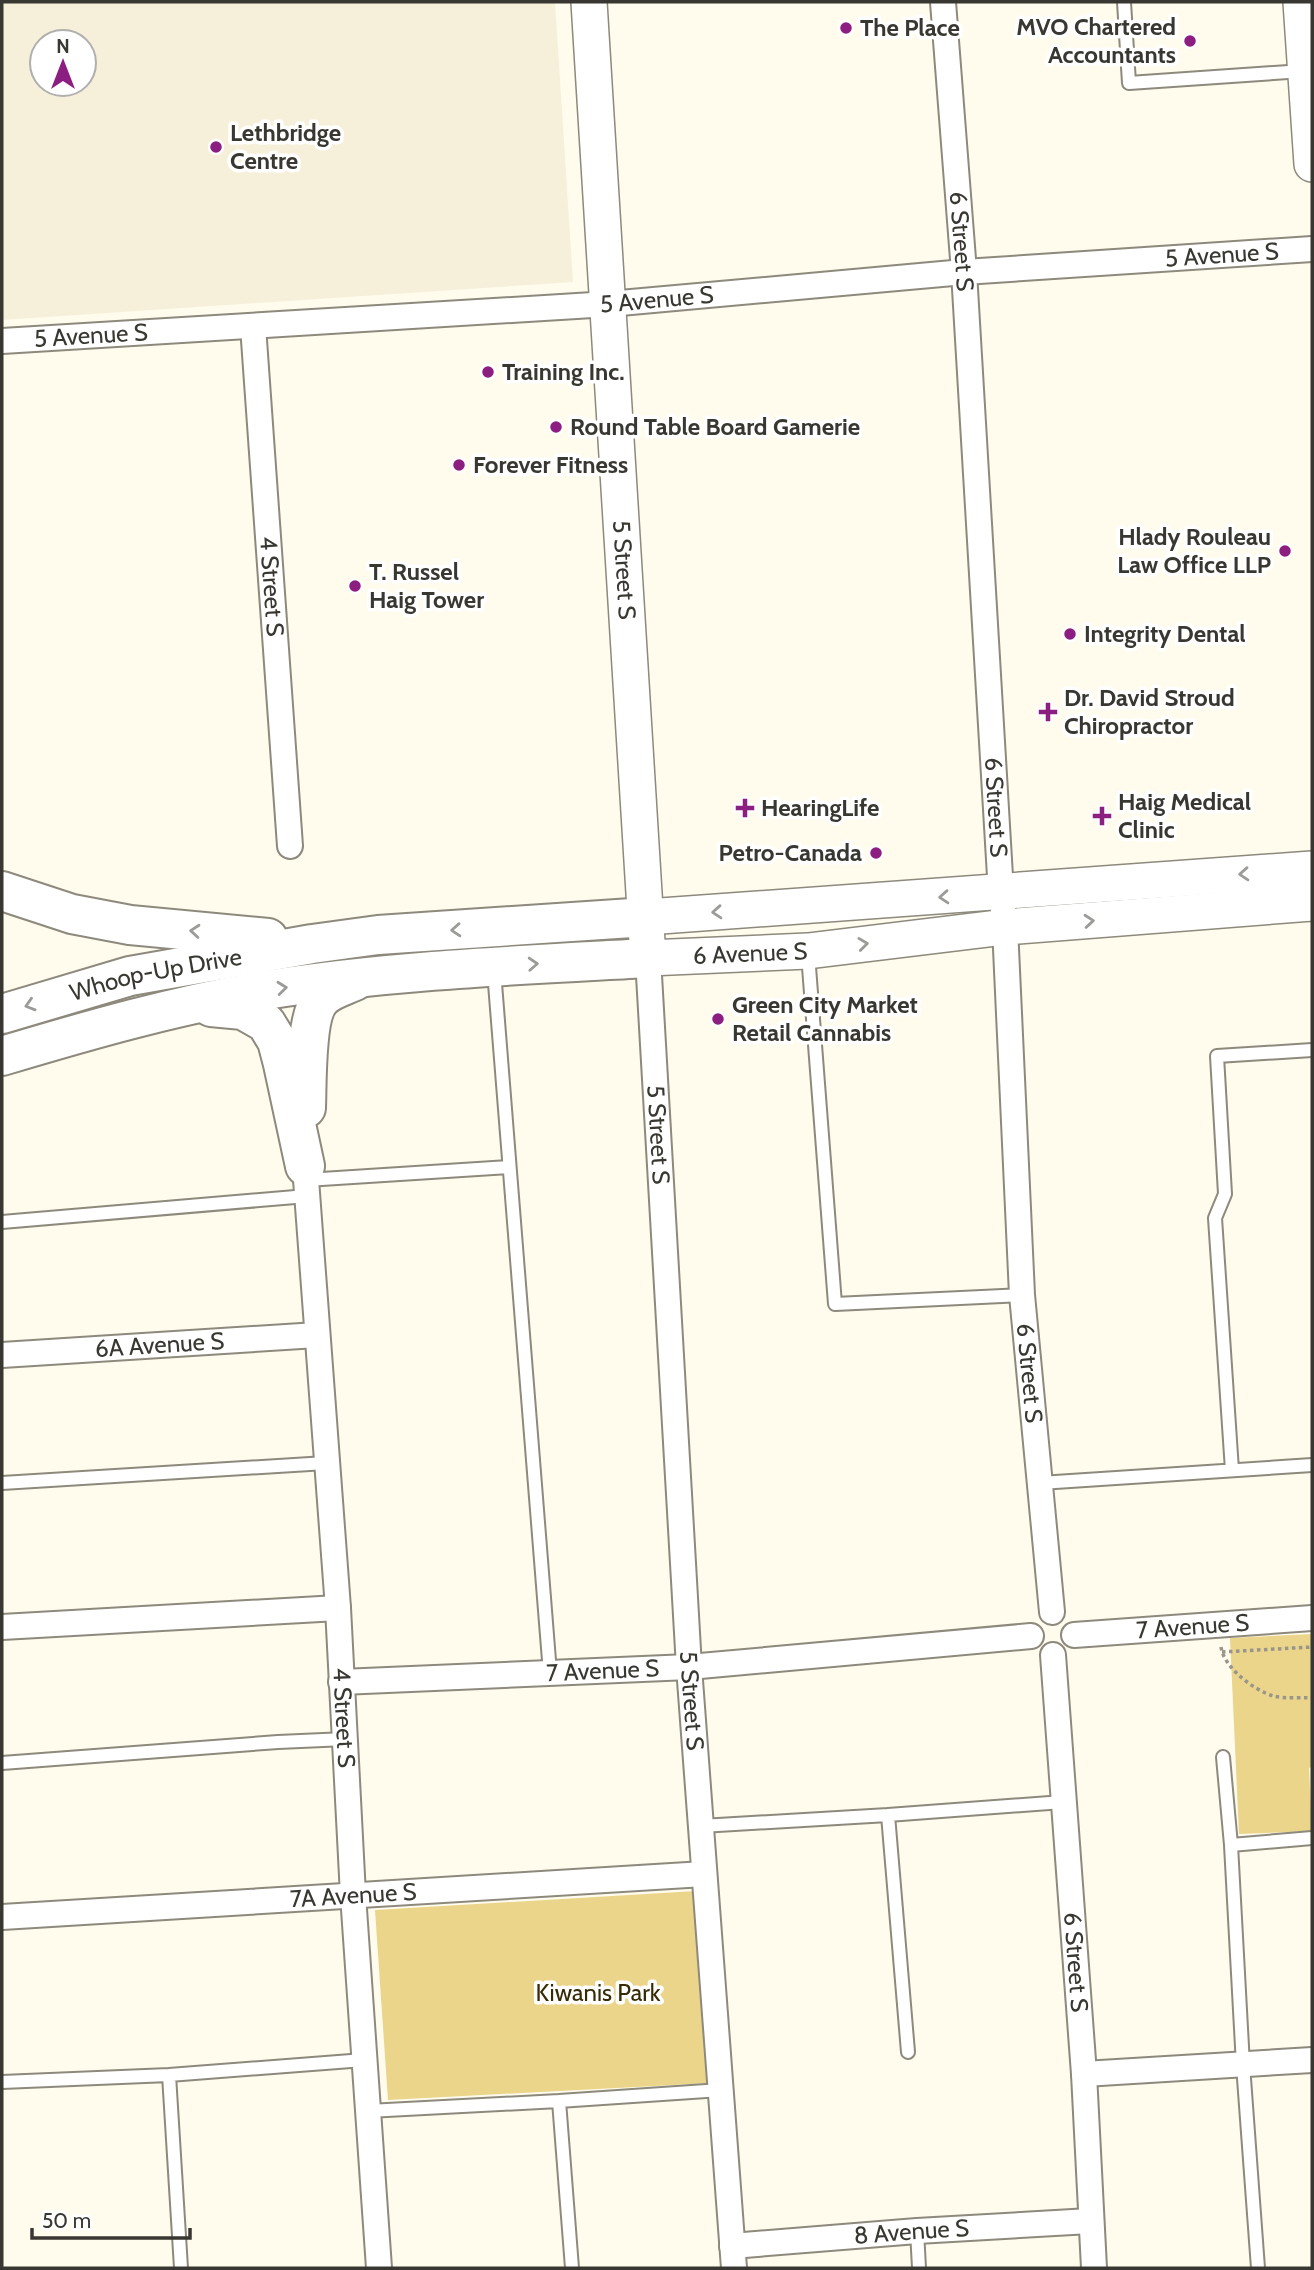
<svg xmlns="http://www.w3.org/2000/svg" width="1314" height="2270" viewBox="0 0 1314 2270" font-family="Cabin,sans-serif">
	<style>
		.built { fill: #f6f0db; fill-rule: evenodd }
		.green { fill: #ebd58b }
		.lines { fill: none; stroke-linecap: round; stroke-linejoin: round }
		.lane-casing { stroke: #8d897c; stroke-width: 16 }
		.street-casing { stroke: #8d897c; stroke-width: 28 }
		.secondary-casing { stroke: #8d897c; stroke-width: 38 }
		.highway-casing { stroke: #8d897c; stroke-width: 42 }
		.path { stroke: #98958b; stroke-width: 3.5; stroke-dasharray: 3.5 3.5; stroke-linecap: butt }
		.lane { stroke: #fff; stroke-width: 12 }
		.street { stroke: #fff; stroke-width: 24 }
		.secondary { stroke: #fff; stroke-width: 35 }
		.highway { stroke: #fff; stroke-width: 38 }
		.oneway { stroke: #9c9b98 }
		.poi-dot { fill: #8c1e81; stroke: #fff; stroke-width: 2.5 }
		.labels { text-anchor: middle; stroke-width: 7; stroke-linejoin: round; paint-order: stroke }
		.poi-label { font-size: 24px; font-weight: bold; fill: #393731; stroke: #fff; text-anchor: start }
		.street-label { font-size: 24px; fill: #393731; stroke: #fff }
		.park-label { font-size: 24px; fill: #362b04; stroke: #fff }
	</style>
	<rect width="100%" height="100%" fill="#fffbed"/>
	<path class="built" d="M2,2H555L573,282L2,320ZM42,42H84V84H42Z"/>
	<path class="green" d="M1312,1634V1767L1309,1768L1312,1831L1239,1834L1230,1638Z
		M696,1891L711,2083L388,2100L375,1910Z"/>
	<g class="lines">
		<defs>
			<path id="lane" d="M1124,2L1129,83L1303,71
				M808,954L835,1304L1022,1295
				M494,971L550,1673
				M306,1180L509,1167
				M2,1222L307,1196
				M1232,1470L1215,1218L1225,1194L1217,1056L1312,1050
				M2,1483L326,1463
				M1040,1483L1312,1465
				M1223,1757L1231,1845L1243,2065L1258,2268
				M2,1763L278,1742L346,1739
				M888,1815L908,2052
				M701,1826L888,1815L1063,1802
				M1231,1845L1312,1838
				M169,2075L181,2268
				M2,2082L169,2075L364,2060
				M559,2101L572,2268
				M368,2111L559,2101L721,2090
				M917,2231L919,2268"/>
			<g id="street">
				<path id="s1" d="M943,2L964,272L1001,893L1005,927L1022,1295L1052,1612"/>
				<path id="s2" d="M253,326L290,846"/>
				<path id="s3" d="M2,341L609,304L964,272L1312,249"/>
				<path id="s4" d="M648,958L689,1667L734,2268"/>
				<path id="s5" d="M305,1166L338,1608L353,1895L379,2268"/>
				<path id="s6" d="M2,1355L317,1335"/>
				<path d="M2,1627L338,1608"/>
				<path id="s7" d="M1074,1635L1312,1618"/>
				<path id="s8" d="M1053,1655L1084,2074L1094,2268"/>
				<path id="s9" d="M341,1682L689,1667L1031,1636"/>
				<path id="s10" d="M2,1917L704,1874"/>
				<path d="M1084,2074L1312,2060"/>
				<path id="s11" d="M732,2246L917,2231L1090,2221"/>
			</g>
			<g id="secondary">
				<path id="s12" d="M589,2L648,958L808,951L1005,927L1312,903"/>
				<path d="M1301,2L1312,164"/>
				<path d="M647,917L1312,869"/>
			</g>
			<g id="highway">
				<path d="M2,891L72,914L130,925L268,938"/>
				<path d="M211,1007L243,1010L266,1023L277,1041L283,1064L305,1166"/>
				<path id="s13" d="M2,1014L130,976L312,944L378,935L647,917"/>
				<path d="M2,1056C89,1030 176,1005 266,990C392,970 521,965 648,958"/>
				<path d="M306,1108C307,1084 305,1016 321,999C329,990 344,986 355,981"/>
			</g>
		</defs>
		<use href="#lane" class="lane-casing"/>
		<use href="#street" class="street-casing"/>
		<use href="#secondary" class="secondary-casing"/>
		<use href="#highway" class="highway-casing"/>
		<path class="path" d="M1221,1647C1224,1668 1254,1690 1273,1696C1285,1699 1300,1697 1312,1698
			M1222,1652L1312,1647"/>
		<use href="#lane" class="lane"/>
		<use href="#street" class="street"/>
		<use href="#secondary" class="secondary"/>
		<use href="#highway" class="highway"/>
	</g>
	<defs><path id="oneway-chevron" d="M-2-3.5L2.5 0L-2 3.5" fill="none" stroke-width="1.6" stroke-linecap="round" stroke-linejoin="round" transform="scale(1.75)"/></defs>
	<g class="oneway">
		<use href="#oneway-chevron" transform="translate(1244 874) rotate(176)"/>
		<use href="#oneway-chevron" transform="translate(944 897) rotate(176)"/>
		<use href="#oneway-chevron" transform="translate(717 912) rotate(176)"/>
		<use href="#oneway-chevron" transform="translate(1089 921) rotate(-5)"/>
		<use href="#oneway-chevron" transform="translate(456 930) rotate(176)"/>
		<use href="#oneway-chevron" transform="translate(195 931) rotate(-175)"/>
		<use href="#oneway-chevron" transform="translate(863 944) rotate(-7)"/>
		<use href="#oneway-chevron" transform="translate(533 964) rotate(-3)"/>
		<use href="#oneway-chevron" transform="translate(282 988) rotate(-6)"/>
		<use href="#oneway-chevron" transform="translate(30 1005) rotate(163)"/>
	</g>
	<g class="poi-dot">
		<circle cx="846" cy="28" r="7"/>
		<circle cx="1190" cy="41" r="7"/>
		<circle cx="216" cy="147" r="7"/>
		<circle cx="488" cy="372" r="7"/>
		<circle cx="556" cy="427" r="7"/>
		<circle cx="459" cy="465" r="7"/>
		<circle cx="1285" cy="551" r="7"/>
		<circle cx="355" cy="586" r="7"/>
		<circle cx="1070" cy="634" r="7"/>
		<path d="M1044.5 701.5h7v7h7v7h-7v7h-7v-7h-7v-7h7z"/>
		<path d="M741.5 797.5h7v7h7v7h-7v7h-7v-7h-7v-7h7z"/>
		<path d="M1098.5 805.5h7v7h7v7h-7v7h-7v-7h-7v-7h7z"/>
		<circle cx="876" cy="853" r="7"/>
		<circle cx="718" cy="1019" r="7"/>
	</g>
	<g class="labels">
		<g class="poi-label">
			<text x="1176" y="35" text-anchor="end">MVO Chartered<tspan x="1176" dy="28">Accountants</tspan></text>
			<text x="860" y="36">The Place</text>
			<text x="230" y="141">Lethbridge<tspan x="230" dy="28">Centre</tspan></text>
			<text x="502" y="380">Training Inc.</text>
			<text x="570" y="435">Round Table Board Gamerie</text>
			<text x="473" y="473">Forever Fitness</text>
			<text x="1271" y="545" text-anchor="end">Hlady Rouleau<tspan x="1271" dy="28">Law Office LLP</tspan></text>
			<text x="369" y="580">T. Russel<tspan x="369" dy="28">Haig Tower</tspan></text>
			<text x="1084" y="642">Integrity Dental</text>
			<text x="1064" y="706">Dr. David Stroud<tspan x="1064" dy="28">Chiropractor</tspan></text>
			<text x="1118" y="810">Haig Medical<tspan x="1118" dy="28">Clinic</tspan></text>
			<text x="761" y="816">HearingLife</text>
			<text x="862" y="861" text-anchor="end">Petro-Canada</text>
			<text x="732" y="1013">Green City Market<tspan x="732" dy="28">Retail Cannabis</tspan></text>
		</g>
		<g class="street-label">
			<text dy="8" stroke="none"><textPath href="#s1" startOffset="240">6 Street S</textPath></text>
			<text dy="8" stroke="none"><textPath href="#s3" startOffset="1223">5 Avenue S</textPath></text>
			<text dy="8" stroke="none"><textPath href="#s3" startOffset="656">5 Avenue S</textPath></text>
			<text dy="8" stroke="none"><textPath href="#s3" startOffset="89">5 Avenue S</textPath></text>
			<text dy="8" stroke="none"><textPath href="#s12" startOffset="569">5 Street S</textPath></text>
			<text dy="8" stroke="none"><textPath href="#s2" startOffset="261">4 Street S</textPath></text>
			<text dy="8" stroke="none"><textPath href="#s1" startOffset="807">6 Street S</textPath></text>
			<text dy="8" stroke="none"><textPath href="#s12" startOffset="1060">6 Avenue S</textPath></text>
			<text dy="8" stroke="none"><textPath href="#s13" startOffset="159">Whoop-Up Drive</textPath></text>
			<text dy="8" stroke="none"><textPath href="#s4" startOffset="177">5 Street S</textPath></text>
			<text dy="8" stroke="none"><textPath href="#s6" startOffset="158">6A Avenue S</textPath></text>
			<text dy="8" stroke="none"><textPath href="#s1" startOffset="1374">6 Street S</textPath></text>
			<text dy="8" stroke="none"><textPath href="#s7" startOffset="119">7 Avenue S</textPath></text>
			<text dy="8" stroke="none"><textPath href="#s9" startOffset="262">7 Avenue S</textPath></text>
			<text dy="8" stroke="none"><textPath href="#s4" startOffset="744">5 Street S</textPath></text>
			<text dy="8" stroke="none"><textPath href="#s5" startOffset="553">4 Street S</textPath></text>
			<text dy="8" stroke="none"><textPath href="#s10" startOffset="352">7A Avenue S</textPath></text>
			<text dy="8" stroke="none"><textPath href="#s8" startOffset="308">6 Street S</textPath></text>
			<text dy="8" stroke="none"><textPath href="#s11" startOffset="180">8 Avenue S</textPath></text>
		</g>
		<g class="park-label">
			<text x="598" y="2001">Kiwanis Park</text>
		</g>
	</g>
	<rect width="1314" height="2270" fill="none" stroke="#393731" stroke-width="7"/>
	<g transform="translate(63 63)"><circle r="33" fill="#ffffff" stroke="#b0afad" stroke-width="2"/>
	<path d="M0-5L12 26L0 18L-12 26Z" fill="#8c1e81"/>
	<text y="-10" font-size="19" font-weight="bold" text-anchor="middle" fill="#393731">N</text>
	</g>
	<path d="M32 2228v10h158v-10" fill="none" stroke="#393731" stroke-width="3.5"/>
	<text x="42" y="2228" font-size="21" fill="#393731" stroke="#ffffff" stroke-width="5" paint-order="stroke">50 m</text>
</svg>
